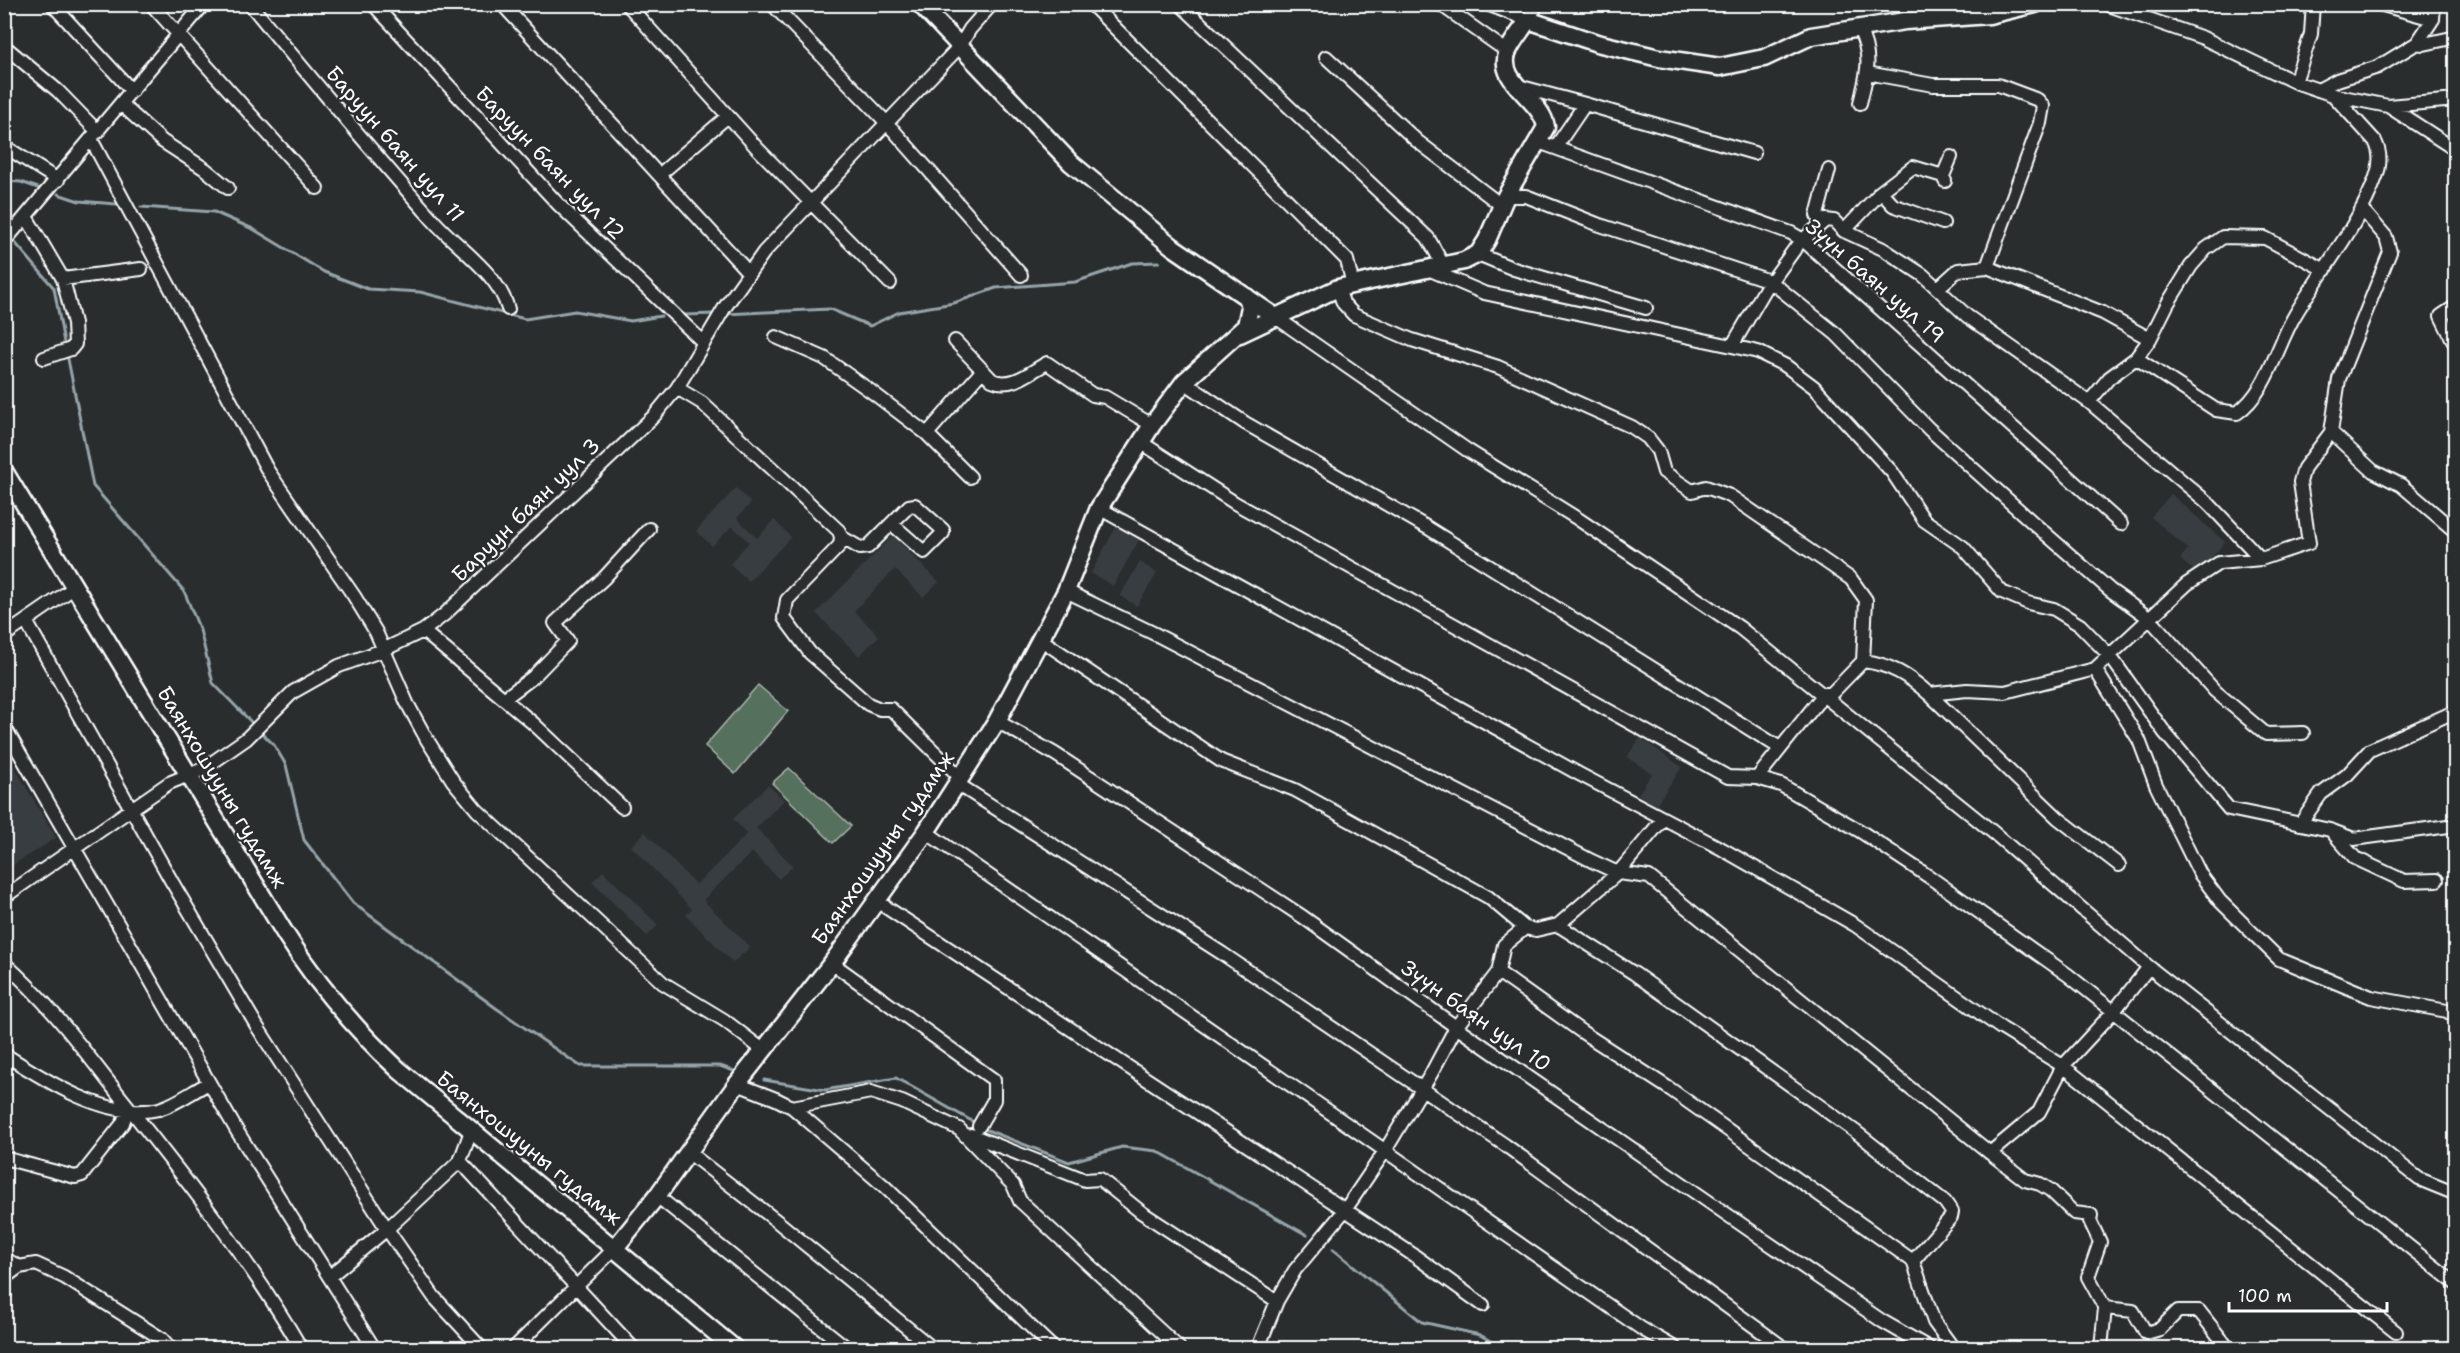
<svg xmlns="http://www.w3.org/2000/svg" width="2460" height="1353" viewBox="0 0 2460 1353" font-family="'Shantell Sans',sans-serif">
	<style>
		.built { fill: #393d43 }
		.green { fill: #556f5d; stroke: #aab7ae; stroke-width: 1.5 }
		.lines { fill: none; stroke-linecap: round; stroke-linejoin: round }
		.stream { stroke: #95a5ab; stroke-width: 3 }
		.street-casing { stroke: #fff; stroke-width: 16 }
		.secondary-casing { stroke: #fff; stroke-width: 21 }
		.street { stroke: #2a2d2e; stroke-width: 12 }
		.secondary { stroke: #2a2d2e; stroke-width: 16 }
		.labels { text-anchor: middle; stroke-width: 4.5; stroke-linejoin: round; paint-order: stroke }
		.street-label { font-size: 21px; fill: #fff; stroke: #2a2d2e }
	</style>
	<rect width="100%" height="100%" fill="#2a2d2e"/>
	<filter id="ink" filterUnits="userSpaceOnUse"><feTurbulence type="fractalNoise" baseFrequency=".0167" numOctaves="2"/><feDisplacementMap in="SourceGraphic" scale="12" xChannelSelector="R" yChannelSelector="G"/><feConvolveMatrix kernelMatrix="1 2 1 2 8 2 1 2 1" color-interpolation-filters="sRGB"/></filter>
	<g filter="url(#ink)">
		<path class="built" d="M736,488L751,503L737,518L757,538L774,520L791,537L749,581L730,564L749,542L732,526L712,546L696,531Z
			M2171,494L2225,542L2197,574L2180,559L2188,549L2151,517Z
			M1116,527L1139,540L1113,586L1091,573Z
			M893,536L939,582L923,597L895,569L854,611L879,636L859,656L816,613Z
			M1140,562L1157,573L1137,606L1120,596Z
			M1640,738L1682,767L1655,806L1638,794L1652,774L1627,757Z
			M5,751L56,838L5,870H4Z
			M768,785L784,800L756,828L793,866L779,879L752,852L703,900L750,947L733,963L686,915L692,909L631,846L645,832L696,885L747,834L733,819Z
			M603,871L658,925L647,936L592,882Z"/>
		<path class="green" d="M758,685L788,711L735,774L705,746Z
			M789,768L851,826L833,843L772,783Z"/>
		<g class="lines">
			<path class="stream" d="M4,181L21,182L38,188
				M58,194L79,201L116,204
				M141,207L214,212L253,229L324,272L368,289L420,292L525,319L575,311L631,321L661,316
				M12,239L54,288L65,348
				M725,314L830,309L870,326L899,312L954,303L996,288L1075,282L1132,263L1159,262
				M684,315L715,314
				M67,354L93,486L184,591L200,630L213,683L254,725
				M258,729L274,745L286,765L304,840L353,903L496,1008L580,1066H720L737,1072
				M764,1080L825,1090L896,1078L977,1124
				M982,1128L1069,1162L1122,1147L1157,1151L1307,1235
				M1333,1249L1422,1322L1480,1335L1503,1348"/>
			<defs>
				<path id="street" d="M52,4L132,91
					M151,4L317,188
					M250,4C310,77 370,149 433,220C457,248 498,272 508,309
					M373,4L559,205L704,343
					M502,4L748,272
					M627,4L757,148L890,283
					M772,4L887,123L1021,275
					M1091,4L1347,260L1353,285
					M1180,4L1428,238L1443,265
					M1440,4L1508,52
					M1487,4L1528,20L1537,4
					M2106,4L2203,38L2295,82L2333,95L2388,106L2456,100
					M2379,4L2433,19
					M1859,29C1873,57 1867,74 1860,103
					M2417,43L2424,44L2456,37
					M4,46L58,91L98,132
					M1326,57L1417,141L1501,205
					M1867,73L1933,85H1998L2038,100L2043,106L2040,123L1987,267L1958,270L1938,288
					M2295,82L2311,34L2313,4
					M1518,86L1585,104
					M2318,90L2337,80L2378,67L2417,43L2433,19L2434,4
					M121,104L162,141L205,169L228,188
					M2388,106L2456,150
					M92,141L268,471L354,596L376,632L407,703L426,738L453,781L477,810L663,983L724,1020L763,1050
					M1536,141L1791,233L1803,240L2121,524
					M4,146L58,180
					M1555,148L1585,104L1754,153
					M659,175L728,116
					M1943,176L1951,157
					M1879,193L1913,167L1943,176L1945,181
					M1506,196H1526L1597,224L1770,281L1836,334L1929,429L2031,521L2110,590L2149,618L2215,691L2266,734L2303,733
					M27,218L63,279L141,269
					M1821,224L1817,215L1829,170
					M1844,231L1881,192L1893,205L1943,223
					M4,242L204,4
					M1478,254L1514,269L1646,308
					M1987,267L2103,313L2150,339
					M1428,269L1484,293L1732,346L1758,352L1786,366L1814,387L1892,472L1924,520L1963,547L2002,592L2028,603L2054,609L2080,625L2110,656L2165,733L2229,809L2330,830L2354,839L2456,825
					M1771,282L1799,243L1826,220L1834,221L1844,231L1883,249L1923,275L1967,316L2089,402L2208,503L2261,559
					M1338,288L1343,303L1354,315L1412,340L1498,367L1632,427L1648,438L1658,451L1664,472L1692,491L1706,487L1730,496L1851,579L1866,600L1863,661
					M2456,306L2441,316L2456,346
					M1277,318L1467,450L1578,519L1740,628L1994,833L2149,967L2419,1179L2456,1194
					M776,337L824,358L872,392L927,434L970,477
					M955,341L992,380C1012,389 1030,372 1047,363L1093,395L1105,397L1152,425
					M1732,346L1770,281
					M44,358L71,349L75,344L74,323L63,279
					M2136,358L2216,410L2237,413C2268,391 2276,347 2295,315C2322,269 2358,227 2376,177C2381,164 2381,153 2375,141L2333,95
					M1184,382L1245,423L1428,528L1780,748
					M677,388L702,403L839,531L841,537L840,545L787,600L784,618L810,653L868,704L880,709H891L960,777
					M2089,402L2109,378L2136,358L2150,339L2168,303L2191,266L2206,249L2223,237L2265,238L2325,270
					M2331,432L2373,471L2401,485L2456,532
					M927,434L982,371
					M1142,443L1235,503L1728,777L1757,778L1781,785L1860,831L1931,878L2068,975L2456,1284
					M1099,508L1579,774L1722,849L1855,925L2001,1028L2063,1066L2396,1332
					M841,537L860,548L868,547L909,506L915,505L943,530V533L924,552L892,524
					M1066,591L1157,635L1592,861L1618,873L1649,877L1990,1153L2025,1180L2040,1184L2050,1190L2074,1213L2091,1215L2090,1221L2100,1242L2088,1277L2105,1308L2101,1348
					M26,621L172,882L258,1028L387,1229L329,1277
					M423,631L534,724L622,807
					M4,636L75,587
					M1040,639L1221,761L1295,790L1488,897L1525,928
					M2095,669L2139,740L2156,785L2200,874L2220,901L2279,959L2371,997L2447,1011L2456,1017
					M1929,694L2058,818L2119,865
					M505,698L533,677L568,641L555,623L604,578L649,529
					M997,721L1055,754L1303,917L1456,1027L1764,1240L1882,1321L1929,1348
					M4,726L237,1131L374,1348
					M1757,778L1824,694H1831L1863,661C1890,664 1909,676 1929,694L1967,690L2005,692L2095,669L2187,584L2219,563L2261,559L2309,543L2300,482L2304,468L2331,432L2339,379L2390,252L2386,237L2362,209
					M956,783L1223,954L1505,1145L1784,1348
					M2300,824L2321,794L2347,775L2370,750L2456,711
					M926,832L1642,1329L1675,1348
					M2333,833L2355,858L2404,881L2437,880
					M4,897L169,783L203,769L246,739L293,692L339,666L383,650L423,631L445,614L654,416L677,388L725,307L764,252L960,46L970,29L992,4
					M875,900L1415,1256L1483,1305
					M1558,925L1635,974L1856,1132L1945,1202L1952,1212L1951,1217L1913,1261L1934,1322L1953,1348
					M4,963C51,1004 88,1056 126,1104C189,1183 251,1262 301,1348
					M832,963L994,1080V1100L979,1126
					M1498,972L1582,1032L1670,1089L1913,1261
					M4,1054C46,1081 108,1121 159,1109C177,1104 193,1091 209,1083
					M737,1084L776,1099L792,1107L884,1186L1053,1348
					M792,1107L871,1092L902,1102L959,1129L1013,1185L1020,1201L1179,1348
					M471,1131L460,1161L387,1229L434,1297L481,1348
					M971,1135L1085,1180L1100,1179L1141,1212L1277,1301
					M688,1152L778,1222L932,1348
					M1990,1153L2039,1112L2063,1066L2114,1011L2149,967
					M4,1158L75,1177L82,1175L123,1123L127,1110
					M460,1161L633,1348
					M657,1196L847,1348
					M4,1258L19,1267L36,1264L64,1277L162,1339L170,1348
					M4,1278L19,1267
					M2105,1308L2133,1311L2146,1333L2160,1329L2178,1311H2199L2228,1348
					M514,1348L615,1248
					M1258,1348L1277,1301L1295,1270L1345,1210L1385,1151L1431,1074L1456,1027L1498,972L1504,945L1525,928L1536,930L1558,925L1618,873L1663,819"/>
				<path id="secondary" d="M920,4L1071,163L1173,247L1277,318
					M1240,334L1338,288L1464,261L1478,254L1487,240L1506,196L1546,127C1542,99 1495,82 1508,51C1513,40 1522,30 1528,20L1597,43L1659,58L1720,67L1764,58L1811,36L1905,21L1989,15L2035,4
					M4,471L286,935C318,986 355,1029 399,1070L734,1348
					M615,1248L657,1196L737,1084L832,963L926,832L997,721L1066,591L1099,508L1152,425L1184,382L1246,326L1250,307L1247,297"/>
			</defs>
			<use href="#street" class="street-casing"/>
			<use href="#secondary" class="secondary-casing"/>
			<use href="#street" class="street"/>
			<use href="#secondary" class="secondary"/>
		</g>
	</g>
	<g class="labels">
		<g class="street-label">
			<text transform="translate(395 144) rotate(49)" y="7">Баруун баян уул 11</text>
			<text transform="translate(550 163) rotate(46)" y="7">Баруун баян уул 12</text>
			<text transform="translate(1875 281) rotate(41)" y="7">Зүүн баян уул 19</text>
			<text transform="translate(526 510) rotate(-44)" y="7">Баруун баян уул 3</text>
			<text transform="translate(222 787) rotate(59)" y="7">Баянхошууны гудамж</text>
			<text transform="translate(883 848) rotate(-55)" y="7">Баянхошууны гудамж</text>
			<text transform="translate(1476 1016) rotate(35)" y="7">Зүүн баян уул 10</text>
			<text transform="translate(529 1148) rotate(39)" y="7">Баянхошууны гудамж</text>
		</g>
	</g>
	<rect width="2460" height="1353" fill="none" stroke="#2a2d2e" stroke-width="24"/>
	<rect x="12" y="12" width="2436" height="1329" fill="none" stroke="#fff" stroke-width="2" filter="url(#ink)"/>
	<path d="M2229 1302v9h158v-9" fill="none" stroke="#ffffff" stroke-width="3"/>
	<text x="2238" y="1302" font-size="18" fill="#ffffff" stroke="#2a2d2e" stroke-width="4.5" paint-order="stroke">100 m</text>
</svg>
